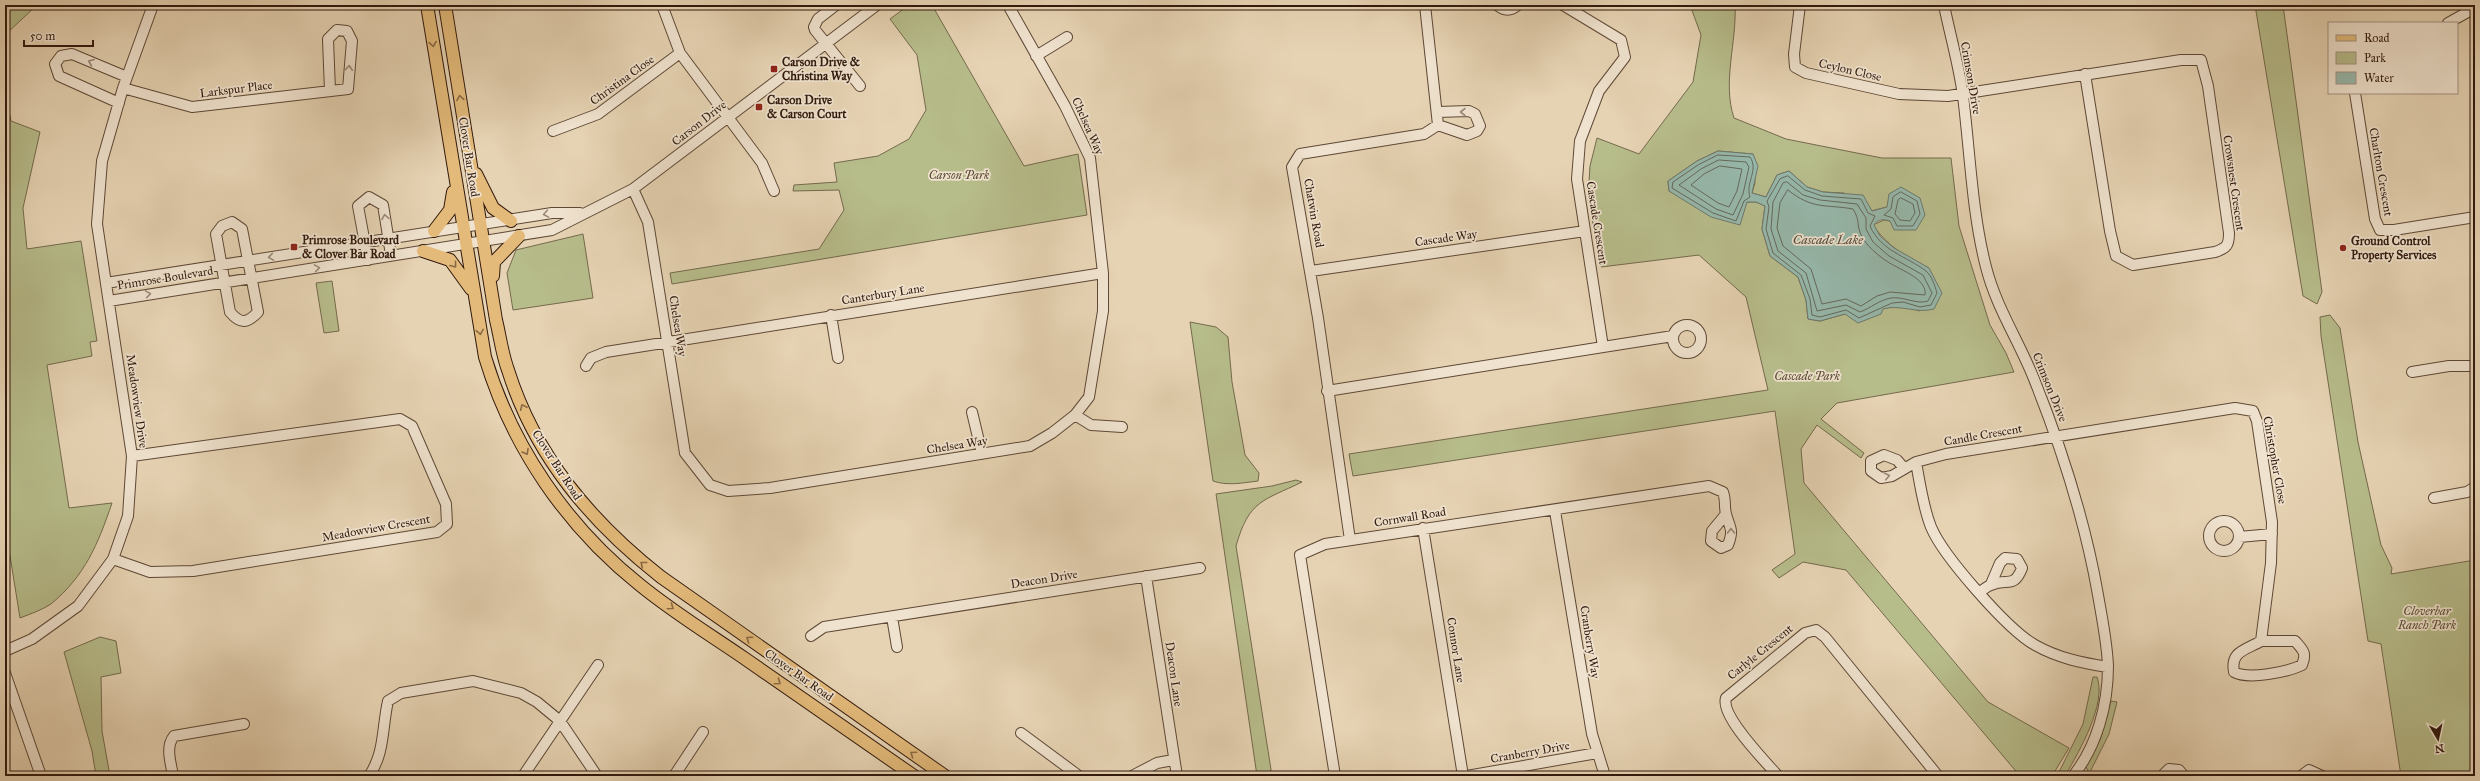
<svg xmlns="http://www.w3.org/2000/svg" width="2480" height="781" viewBox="0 0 2480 781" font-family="'IM FELL Great Primer',serif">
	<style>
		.green { fill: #b7bc8b; stroke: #746a4c; fill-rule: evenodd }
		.water { fill: #96b8ab; stroke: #6e786c }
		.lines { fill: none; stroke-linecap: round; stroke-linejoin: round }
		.shore { stroke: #64685c; stroke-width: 1 }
		.minor-casing { stroke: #5e4836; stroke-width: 12 }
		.major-casing { stroke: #31190d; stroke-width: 14 }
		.minor { stroke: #efe2ce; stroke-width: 10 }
		.major { stroke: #e3ba7a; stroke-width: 12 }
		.oneway { stroke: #8a6a44 }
		.oneway2 { stroke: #9a8877 }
		.poi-dot { fill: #8f2418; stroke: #efe2ce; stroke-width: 1.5 }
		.labels { text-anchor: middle; stroke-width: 3.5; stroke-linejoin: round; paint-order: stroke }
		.poi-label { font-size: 12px; font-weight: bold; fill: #31190d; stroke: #efe2ce; text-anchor: start }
		.street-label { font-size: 12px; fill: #31190d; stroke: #efe2ce }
		.park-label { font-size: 12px; font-style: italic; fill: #594a33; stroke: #efe2ce }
		.water-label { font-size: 13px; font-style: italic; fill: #4f493c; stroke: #efe2ce }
	</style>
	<rect width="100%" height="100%" fill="#e6d3b3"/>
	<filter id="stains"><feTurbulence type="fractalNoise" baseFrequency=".005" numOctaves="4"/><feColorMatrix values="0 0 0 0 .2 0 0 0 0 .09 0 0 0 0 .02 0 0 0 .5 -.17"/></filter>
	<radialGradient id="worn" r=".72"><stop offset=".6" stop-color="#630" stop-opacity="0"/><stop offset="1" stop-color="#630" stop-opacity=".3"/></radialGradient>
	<path class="green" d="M5,5H37L5,35Z
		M909,5H932L1024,166L1078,154L1087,215L672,284L670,273L819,249L844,210L839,190L793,191L794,185L837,182L834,163L878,156L909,139L926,110L917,55L890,19Z
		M1690,5H1735C1737,42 1722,82 1734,118L1786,139L1882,158H1951L1959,226L1990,325L2006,353L2014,372L1837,403L1821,419L1864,453L1861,458L1817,425L1801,449L1804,483L1988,702L2069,748L2052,776H2020L1846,570L1803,562L1779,578L1772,570L1795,554L1775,411L1353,476L1349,454L1768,390L1746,297L1699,255L1601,267L1588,197L1590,166L1597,138L1639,154L1693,82L1701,35ZM1718,151L1753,154L1755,183L1752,193L1766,197L1777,175L1789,171L1807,187L1823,192L1844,193L1871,211L1887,207L1890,221L1884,220L1873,225C1887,246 1907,258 1929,268L1920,311L1902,306L1892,307L1845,314L1820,321L1808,319L1806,300L1798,277L1770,256L1762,229L1765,206L1756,202H1691L1669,191L1668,181L1697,161Z
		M2255,5H2283L2322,292L2317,304L2303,296Z
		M5,90L11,121L40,132L23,208L27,249L81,241L97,341L90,342L92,356L47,365L69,508L112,503C98,544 85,576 51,604C42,610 30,614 20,618L5,525V268L9,266L5,240Z
		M583,234L593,298L513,310L507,273L516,250Z
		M332,281L339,331L324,333L316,283Z
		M2330,315L2340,328L2358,442L2381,545L2392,568L2391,574L2475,560V776H2401L2381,644L2368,641L2321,336L2320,317Z
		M1190,322L1216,327L1228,337L1232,382L1245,455L1259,473L1258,481C1242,483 1227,486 1213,481Z
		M1296,480L1302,482C1263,501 1249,500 1236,546L1272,776H1257L1216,494L1272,486Z
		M100,637L116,641L121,673L101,677L102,731L110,776H96L92,751L64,652Z
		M2093,677H2097C2107,703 2079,752 2066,774L2057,776L2083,724Z
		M2111,701L2117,702L2109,734L2090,772H2088L2085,763L2100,740Z"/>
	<path class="water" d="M1718,151L1753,154L1758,166L1752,193L1766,197L1777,175L1789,171L1807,187L1823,192L1863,195L1872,211L1887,207L1889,194L1901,187L1920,198L1925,215L1916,230H1894L1890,221C1883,219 1878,219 1874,225L1880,236L1894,248L1929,268L1942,293L1934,309C1916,314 1901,304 1883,309L1881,314L1858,323L1845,314L1820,321L1808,319L1806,300L1798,277L1770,256L1762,229L1765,206L1756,202H1747L1740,225L1711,217L1669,191L1668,181L1697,161Z"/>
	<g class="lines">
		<path class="shore" d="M1718,155L1750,157C1759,170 1745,183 1750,197L1744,201L1736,221L1713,213L1672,188L1673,182L1698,165Z
			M1719,160L1746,162L1749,167L1743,194L1733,215L1716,209L1679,185L1701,169Z
			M1720,166L1742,169L1737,191L1729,207L1718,203L1691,185L1704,174Z
			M1788,176L1805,190L1822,196L1861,199L1868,213L1875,216L1870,226C1881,251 1906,256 1926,271C1932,276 1935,286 1937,293L1931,305L1920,307L1903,302L1892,303L1859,318L1846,310L1820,317L1812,315L1810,299L1801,275L1773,253L1766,229L1769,207L1767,201L1780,179Z
			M1787,182L1803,195L1820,200L1857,204L1866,218V229L1873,242L1889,256L1923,275L1932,293L1928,301C1917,305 1903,296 1891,298C1879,300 1871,308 1860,312L1846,305L1817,311L1806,273L1778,251L1771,229L1773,202L1783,183Z
			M1788,190C1813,210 1825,204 1853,209C1859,219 1857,220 1859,229C1862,242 1875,253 1885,260C1897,269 1928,278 1925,295L1890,292L1877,296L1861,306L1846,299L1822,304L1811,269L1783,246L1777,228L1780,203Z
			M1901,192L1917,201L1920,214L1913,226H1897L1893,218L1884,215L1891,209L1893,197Z
			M1901,198L1913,204L1915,213L1910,221L1900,220L1895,214L1898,200Z"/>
		<defs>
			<path id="minor" d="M662,5L680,53L762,163L774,191
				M836,5L818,19L814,27L815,30L860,86
				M1497,5C1504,11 1511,11 1518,5
				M1800,5L1794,54L1795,67L1806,73L1899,94L1948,96L2181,60H2201L2208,86L2229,233C2229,245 2227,248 2215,252L2133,265L2116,256L2110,231L2085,74
				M1944,5C1950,35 1959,65 1963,96C1970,152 1972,213 1986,267C1996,307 2019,341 2034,379C2062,449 2085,520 2098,595C2102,618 2107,642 2108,666C2108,705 2097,746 2073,776
				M2448,23L2475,8
				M1036,56L1067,37
				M123,88L192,107L348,89L352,41L347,31L337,30L328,39L330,91
				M2355,93L2375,219L2380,230H2394L2475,217
				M119,103L59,76L55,64L61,56L72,54L127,77
				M1438,125L1467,135L1477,131L1480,126L1475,114L1469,111L1438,112
				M553,131L598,114L680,53
				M633,189L648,222L685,453L710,485L728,491L770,488L1030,446L1052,433L1075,415L1089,397L1103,311V273L1090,158L1065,106L1008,5
				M232,222L242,229L258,312C247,324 240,324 230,312L216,234L222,226Z
				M368,260L358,206L369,197L383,205L391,255
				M1311,271L1585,231
				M106,283L552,213H580
				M109,301L552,230L633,189L877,5
				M831,315L838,358
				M1673 339a14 14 0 1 1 28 0a14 14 0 1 1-28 0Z
				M1603,347L1673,336
				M586,366L591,358L606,352L1103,273
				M2412,372L2449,366H2475
				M1327,391L1603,347L1577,179L1580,141L1599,91L1625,57L1621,40L1563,5
				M972,412L982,454
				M1075,415L1091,425L1122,427
				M1904,468L1897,460L1884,455L1871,461V471L1881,478L1892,476L1916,462
				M2434,498L2467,492L2475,487
				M1555,511L1592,734L1605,776
				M2209 536a15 15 0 1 1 30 0a15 15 0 1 1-30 0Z
				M1423,528L1463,776
				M2239,537L2272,534
				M1350,540L1318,318L1292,167L1300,154L1424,134L1438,125L1425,5
				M113,559L150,572L193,571L437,532L447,524L446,504L412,426L400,419L132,456
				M1146,576L1177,776
				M1980,592C1983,590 1987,586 1991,585C2007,578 2014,589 2022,568L2017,559L2005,558L2000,563L1991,584
				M892,617L897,647
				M811,636L824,627L1200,568
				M2261,641H2295C2303,650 2307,653 2302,665C2288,672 2248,680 2234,672C2230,651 2246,650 2261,641Z
				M5,651L32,639L78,606L113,559L128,516L132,456L97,224L102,161L123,88L153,5
				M2108,667C2082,663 2058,658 2035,645C2008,630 1943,556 1931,527C1923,507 1920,484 1916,462L1946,454L2235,408L2253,411L2257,421L2272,522L2271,563L2261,641
				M5,673L41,776
				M1021,733L1079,776
				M173,776C171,763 165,747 174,736L244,724
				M369,776C385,753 382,727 388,701L401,693L473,681L521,693L537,702L560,721L597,776
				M523,776L598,665
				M674,776L703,732
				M1132,776L1157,763L1173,760
				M1335,776L1300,555L1325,544L1709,486L1723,492C1726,500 1724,506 1726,514C1730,529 1734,529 1728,545L1721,548L1711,541L1712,531L1726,514
				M1467,776L1597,753
				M1778,776C1765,761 1720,716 1726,698L1805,633L1816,630L1825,637L1938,776
				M2162,776L2169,769L2179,770L2184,776
				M2301,776L2309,770L2322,776"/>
			<path id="major" d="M427,5L485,357C512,447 567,527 640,585C673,612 709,634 744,658C801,698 858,737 914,776
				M445,5L496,320C500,336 502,354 508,370C535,456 591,522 661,577L945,776
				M476,174L493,208L511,221
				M434,231L450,210L453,192
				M423,251L450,260L471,289
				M493,276L494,262L519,236"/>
		</defs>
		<use href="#minor" class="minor-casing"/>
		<use href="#major" class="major-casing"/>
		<use href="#minor" class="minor"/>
		<use href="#major" class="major"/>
	</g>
	<defs><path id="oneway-chevron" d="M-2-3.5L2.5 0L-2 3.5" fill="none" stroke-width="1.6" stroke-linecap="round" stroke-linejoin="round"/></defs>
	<g class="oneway">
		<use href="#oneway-chevron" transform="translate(433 44) rotate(81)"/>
		<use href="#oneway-chevron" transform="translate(460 98) rotate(-99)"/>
		<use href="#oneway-chevron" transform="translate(454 265) rotate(52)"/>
		<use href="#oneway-chevron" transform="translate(480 332) rotate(80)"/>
		<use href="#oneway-chevron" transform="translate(523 407) rotate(-115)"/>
		<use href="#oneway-chevron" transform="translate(526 452) rotate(60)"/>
		<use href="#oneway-chevron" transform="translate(643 564) rotate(-141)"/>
		<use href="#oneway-chevron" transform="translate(671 607) rotate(35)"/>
		<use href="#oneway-chevron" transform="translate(749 639) rotate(-145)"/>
		<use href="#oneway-chevron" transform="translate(778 682) rotate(35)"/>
		<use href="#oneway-chevron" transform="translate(913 754) rotate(-145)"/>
	</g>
	<g class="oneway2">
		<use href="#oneway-chevron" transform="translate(91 62) rotate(-157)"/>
		<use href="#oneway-chevron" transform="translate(349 68) rotate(-86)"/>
		<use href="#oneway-chevron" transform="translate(1463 112) rotate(180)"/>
		<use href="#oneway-chevron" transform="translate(546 214) rotate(170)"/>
		<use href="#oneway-chevron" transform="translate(385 217) rotate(-99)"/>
		<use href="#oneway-chevron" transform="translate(271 257) rotate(171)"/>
		<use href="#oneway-chevron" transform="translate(317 268) rotate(-9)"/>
		<use href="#oneway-chevron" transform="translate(148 294) rotate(-9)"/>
		<use href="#oneway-chevron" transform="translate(1887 476) rotate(-12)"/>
		<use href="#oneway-chevron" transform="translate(1731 531) rotate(-91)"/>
	</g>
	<g class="poi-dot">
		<rect x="770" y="65" width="8" height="8" rx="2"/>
		<rect x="755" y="103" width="8" height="8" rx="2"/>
		<rect x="290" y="243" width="8" height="8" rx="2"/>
		<circle cx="2343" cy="248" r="4"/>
	</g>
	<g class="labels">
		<g class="poi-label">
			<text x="782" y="66">Carson Drive &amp;<tspan x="782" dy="14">Christina Way</tspan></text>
			<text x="767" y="104">Carson Drive<tspan x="767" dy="14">&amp; Carson Court</tspan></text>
			<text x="302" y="244">Primrose Boulevard<tspan x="302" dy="14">&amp; Clover Bar Road</tspan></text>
			<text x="2351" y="245">Ground Control<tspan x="2351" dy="14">Property Services</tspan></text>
		</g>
		<g class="street-label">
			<text transform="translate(1850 70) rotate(13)" y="4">Ceylon Close</text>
			<text transform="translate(1971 78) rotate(80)" y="4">Crimson Drive</text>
			<text transform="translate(622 80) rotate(-36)" y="4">Christina Close</text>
			<text transform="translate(236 89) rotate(-7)" y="4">Larkspur Place</text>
			<text transform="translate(699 123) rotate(-38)" y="4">Carson Drive</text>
			<text transform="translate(1088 126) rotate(66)" y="4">Chelsea Way</text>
			<text transform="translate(469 157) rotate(81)" y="4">Clover Bar Road</text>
			<text transform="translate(2381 172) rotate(80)" y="4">Charlton Crescent</text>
			<text transform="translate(2234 183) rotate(82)" y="4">Crowsnest Crescent</text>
			<text transform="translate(1314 213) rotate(80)" y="4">Chatwin Road</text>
			<text transform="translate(1597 223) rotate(81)" y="4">Cascade Crescent</text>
			<text transform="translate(1446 238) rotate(-8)" y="4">Cascade Way</text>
			<text transform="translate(165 278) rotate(-9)" y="4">Primrose Boulevard</text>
			<text transform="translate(883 294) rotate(-9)" y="4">Canterbury Lane</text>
			<text transform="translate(678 326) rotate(81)" y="4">Chelsea Way</text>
			<text transform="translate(2050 387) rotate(68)" y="4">Crimson Drive</text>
			<text transform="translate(137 401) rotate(82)" y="4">Meadowview Drive</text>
			<text transform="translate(1983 435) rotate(-10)" y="4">Candle Crescent</text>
			<text transform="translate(957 445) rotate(-9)" y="4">Chelsea Way</text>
			<text transform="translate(2275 460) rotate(80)" y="4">Christopher Close</text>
			<text transform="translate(557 465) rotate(57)" y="4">Clover Bar Road</text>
			<text transform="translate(1410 517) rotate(-9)" y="4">Cornwall Road</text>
			<text transform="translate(376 528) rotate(-10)" y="4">Meadowview Crescent</text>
			<text transform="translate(1044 579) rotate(-9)" y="4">Deacon Drive</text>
			<text transform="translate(1590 642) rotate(81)" y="4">Cranberry Way</text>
			<text transform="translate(1456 650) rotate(81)" y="4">Connor Lane</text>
			<text transform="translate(1760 652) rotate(-39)" y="4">Carlyle Crescent</text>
			<text transform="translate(1174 674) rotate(82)" y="4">Deacon Lane</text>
			<text transform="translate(799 675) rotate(35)" y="4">Clover Bar Road</text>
			<text transform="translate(1530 752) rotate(-10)" y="4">Cranberry Drive</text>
		</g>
		<g class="park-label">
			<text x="959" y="179">Carson Park</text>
			<text x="1807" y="380">Cascade Park</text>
			<text x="2427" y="615">Cloverbar<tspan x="2427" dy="14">Ranch Park</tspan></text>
		</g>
		<g class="water-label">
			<text x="1828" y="244">Cascade Lake</text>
		</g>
	</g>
	<rect width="2480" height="781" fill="none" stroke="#e6d3b3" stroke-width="20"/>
	<rect x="6" y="6" width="2468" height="769" fill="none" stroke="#31190d" stroke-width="2"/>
	<rect x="10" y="10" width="2460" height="761" fill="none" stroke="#31190d"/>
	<rect x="2328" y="22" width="130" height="72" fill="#efe2ce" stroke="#a39281"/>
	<rect x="2336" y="35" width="20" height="6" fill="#e3ba7a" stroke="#a39281"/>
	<text x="2364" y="42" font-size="12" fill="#31190d">Road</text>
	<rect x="2336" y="52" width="20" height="12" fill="#b7bc8b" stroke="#a39281"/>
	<text x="2364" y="62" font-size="12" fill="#31190d">Park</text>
	<rect x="2336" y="72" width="20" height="12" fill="#96b8ab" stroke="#a39281"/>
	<text x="2364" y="82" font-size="12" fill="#31190d">Water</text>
	<g transform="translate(2438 739) rotate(171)" stroke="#efe2ce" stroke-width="3" paint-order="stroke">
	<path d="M0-3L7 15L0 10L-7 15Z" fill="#31190d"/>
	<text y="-6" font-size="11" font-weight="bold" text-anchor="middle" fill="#31190d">N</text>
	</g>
	<path d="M24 40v6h69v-6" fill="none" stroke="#31190d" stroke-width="2"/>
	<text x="30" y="40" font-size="12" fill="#31190d" stroke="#efe2ce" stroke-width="3" paint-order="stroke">50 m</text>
	<rect width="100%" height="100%" filter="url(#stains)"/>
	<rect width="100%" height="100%" fill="url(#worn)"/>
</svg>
